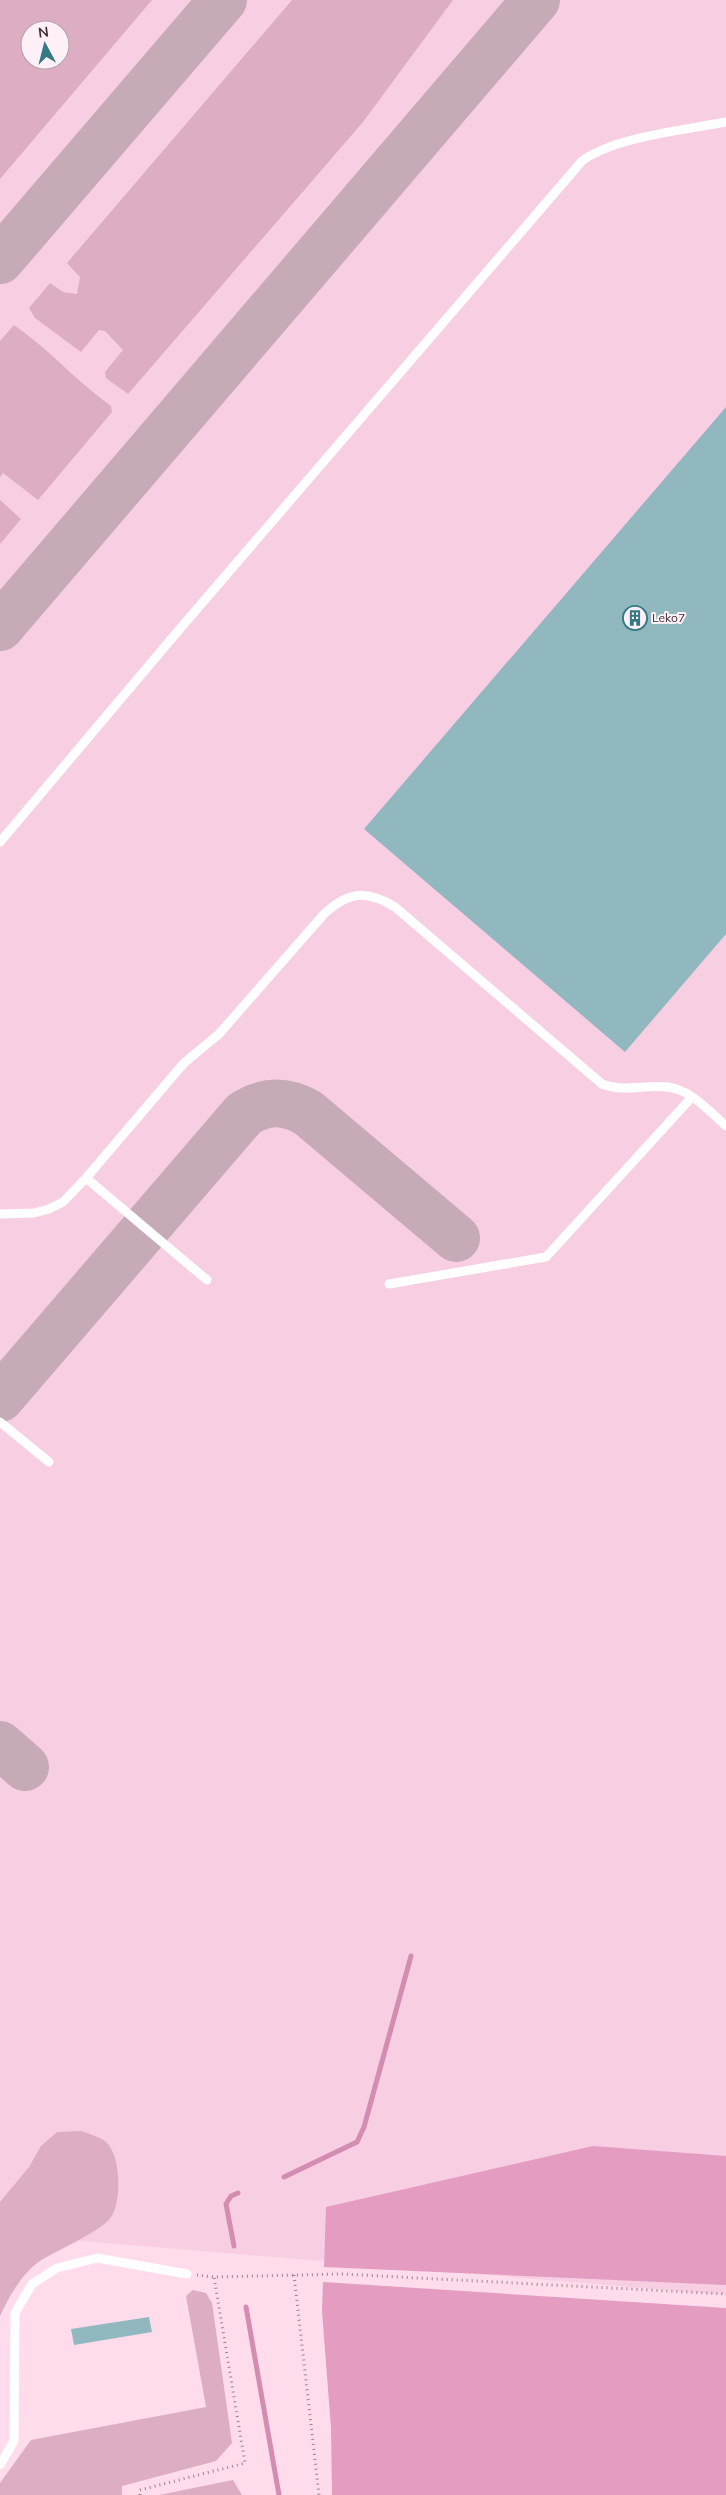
<svg xmlns="http://www.w3.org/2000/svg" width="726" height="2495" viewBox="0 0 726 2495" font-family="Mulish,sans-serif">
	<style>
		.built { fill: #f8cee2; fill-rule: evenodd }
		.green { fill: #ddadc4; fill-rule: evenodd }
		.forest { fill: #e49cc1 }
		.lines { fill: none; stroke-linecap: round; stroke-linejoin: round }
		.stream { stroke: #d38db1; stroke-width: 5 }
		.taxiway { stroke: #c6aab7; stroke-width: 48 }
		.building { fill: #90b8be }
		.path { stroke: #9c848f; stroke-width: 3; stroke-dasharray: 1 4; stroke-linecap: butt }
		.lane { stroke: #fff; stroke-width: 9 }
		.labels { text-anchor: middle; stroke-width: 4; stroke-linejoin: round; paint-order: stroke }
		.poi-label { font-size: 12px; fill: #3b2e34; stroke: #fef0f6; text-anchor: start }
	</style>
	<rect width="100%" height="100%" fill="#fedcec"/>
	<path class="built" d="M0,0H726V2295L0,2234ZM30,30H60V60H30Z"/>
	<path class="green" d="M0,0H152L0,179ZM30,30H60V60H30Z
		M292,0H453L363,122L128,394L106,378L105,372L123,350L105,331L99,330L81,352L35,318L29,308L50,283L63,292L77,294L80,277L67,263Z
		M14,325C49,349 77,382 111,406L112,412L38,500L3,473L0,477V341Z
		M0,500L21,519L0,544Z
		M82,2131C89,2134 100,2137 106,2142C121,2155 122,2201 111,2217C103,2230 58,2250 43,2259C23,2271 10,2295 0,2316V2202L29,2167L41,2146L57,2132Z
		M193,2290L206,2293L212,2303L232,2443L216,2461L122,2486V2495H0V2483L31,2440L206,2407L186,2296Z
		M233,2480L242,2495H159Z"/>
	<path class="forest" d="M593,2146L726,2156V2285L324,2267L326,2207Z
		M323,2282L726,2308V2495H332L331,2428L322,2311Z"/>
	<g class="lines">
		<path class="stream" d="M284,2177L357,2142L364,2127L411,1956
			M234,2246L226,2204L231,2196L238,2193
			M246,2307L279,2495"/>
		<path class="taxiway" d="M0,260L223,0
			M0,627L536,0
			M0,1398L244,1114C266,1100 285,1100 308,1113L456,1238
			M0,1745L25,1767"/>
	</g>
	<path class="building" d="M726,407V934L625,1052L364,829Z
		M149,2317L152,2332L74,2345L71,2329Z"/>
	<g class="lines">
		<path class="path" d="M197,2275L214,2277L342,2274L726,2294
			M294,2275L319,2495
			M140,2495V2490L245,2463L214,2277"/>
		<path class="lane" d="M0,842L178,631L582,161C614,137 685,130 726,122
			M86,1178L207,1280
			M0,1214L34,1213L49,1209L63,1202L86,1178L184,1063L219,1034L324,914C349,891 366,890 395,907L602,1084C625,1093 644,1084 668,1087C691,1090 709,1111 726,1126
			M389,1284L546,1257L692,1097
			M0,1422L49,1462
			M0,2465L14,2441L15,2313L32,2284L57,2268L97,2258L187,2274"/>
	</g>
	<defs>
		<symbol id="building-ring" viewBox="-11 -11 22 22"><circle r="9.5" fill="#fef0f6" stroke="#337a85" stroke-width="1.5"/><path d="M-4-6H4V6H1V3H-1V6H-4ZM-2.5-4.3h1.7v1.8h-1.7ZM.8-4.3h1.7v1.8H.8ZM-2.5-1h1.7V.8h-1.7ZM.8-1h1.7V.8H.8Z" fill="#337a85"/></symbol>
	</defs>
	<g fill-rule="evenodd">
		<use href="#building-ring" x="621" y="604" width="28" height="28"/>
	</g>
	<g class="labels">
		<g class="poi-label">
			<text x="652" y="622">Leko7</text>
		</g>
	</g>
	<g transform="translate(45 45) rotate(353)"><circle r="24" fill="#fef0f6" stroke="#b0a2a8"/>
	<path d="M0-4L9 19L0 12L-9 19Z" fill="#337a85"/>
	<text y="-8" font-size="14" font-weight="bold" text-anchor="middle" fill="#3b2e34">N</text>
	</g>
</svg>
